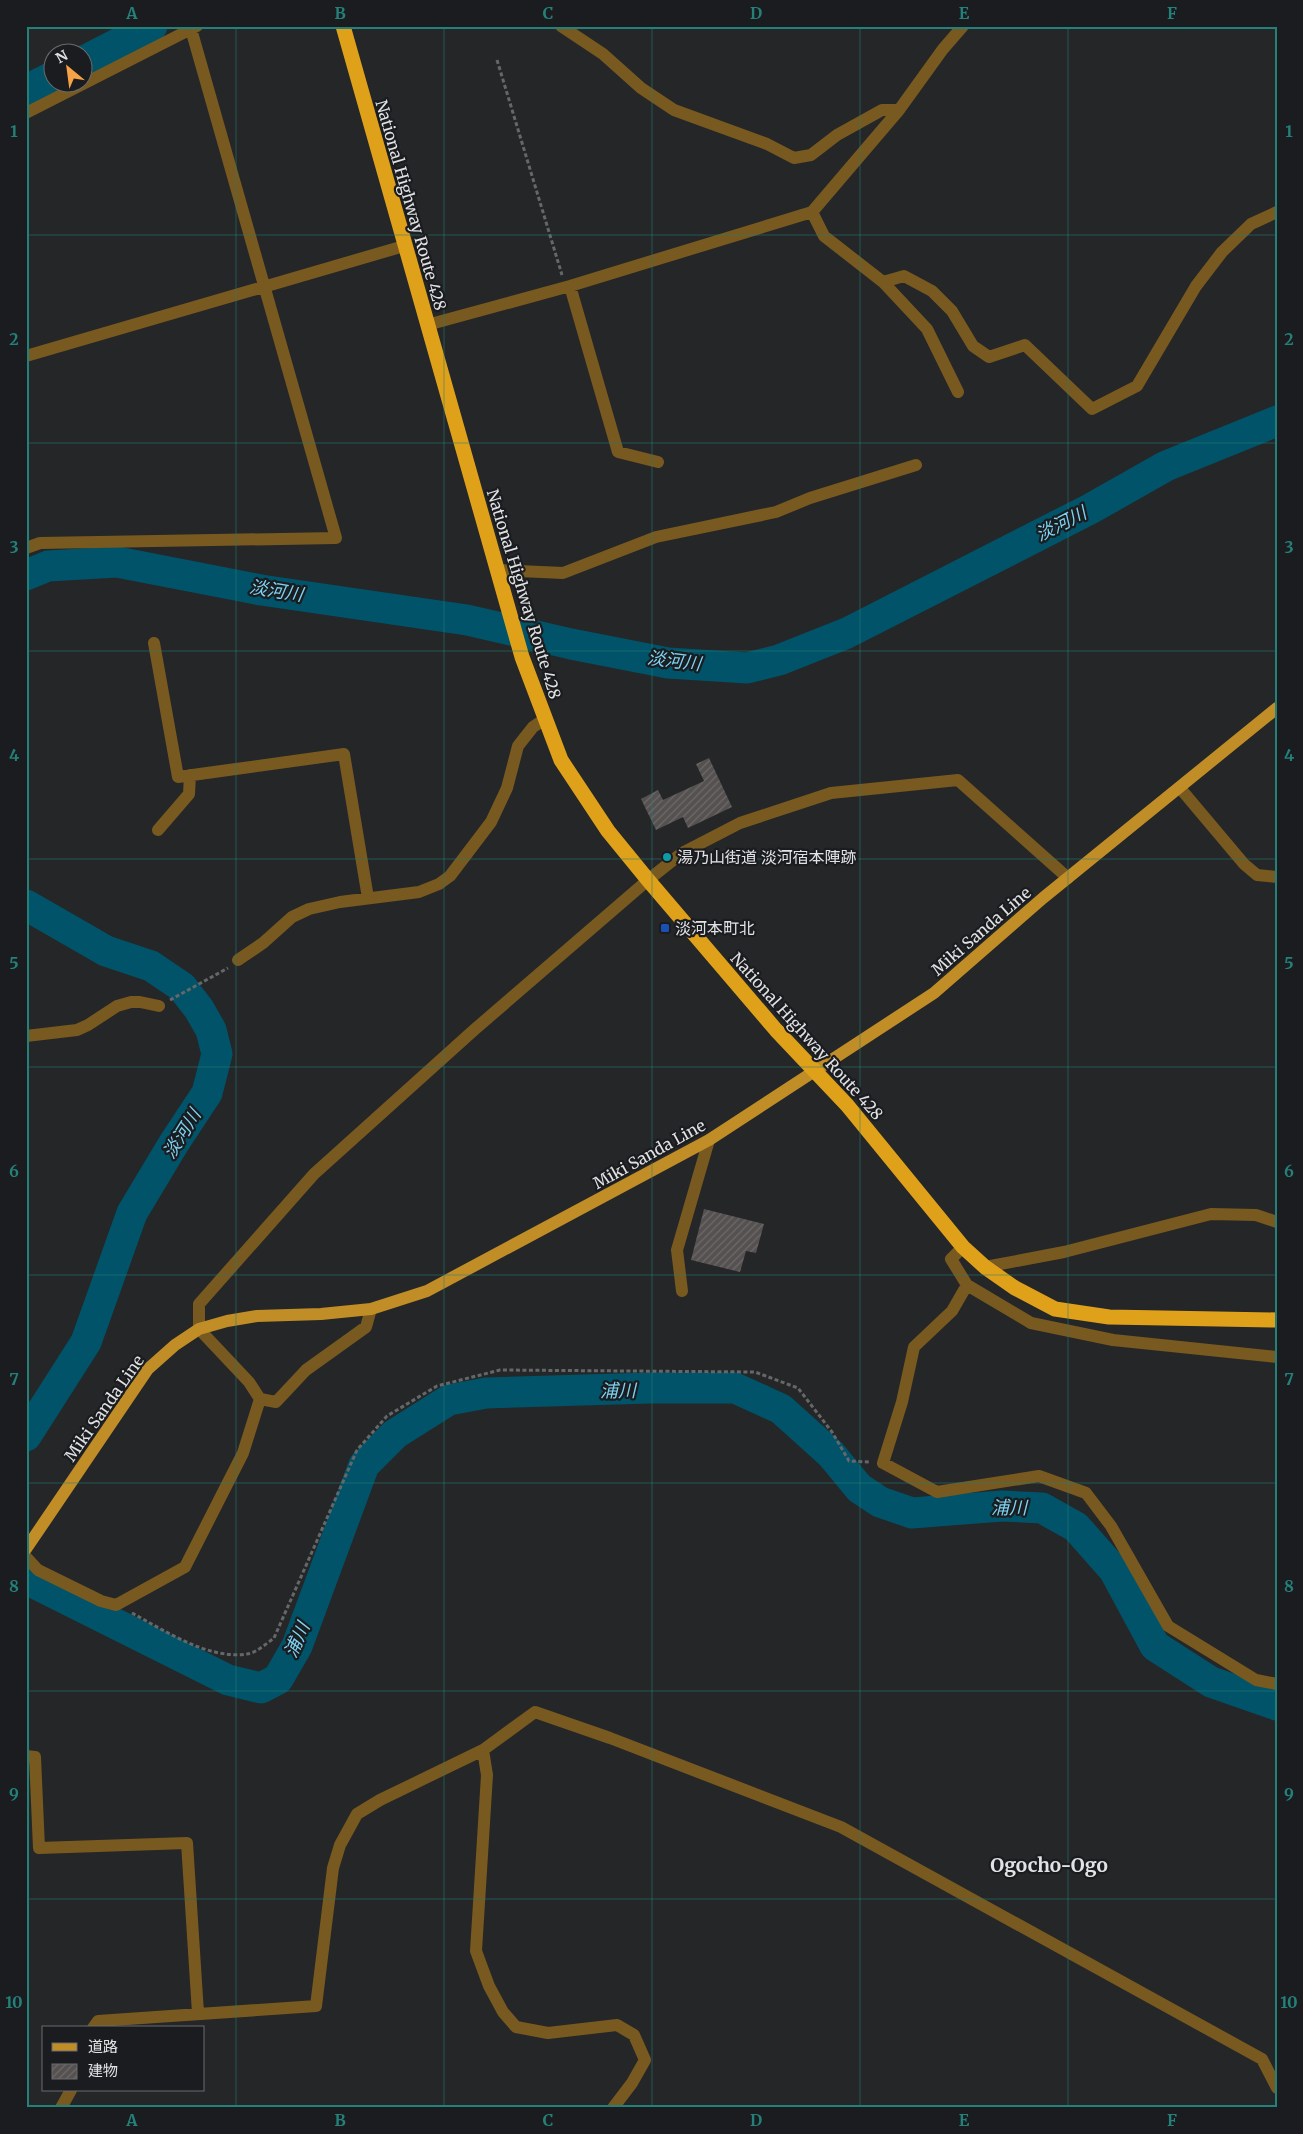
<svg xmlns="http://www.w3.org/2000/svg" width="1303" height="2134" viewBox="0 0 1303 2134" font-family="Merriweather,'Noto Sans JP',serif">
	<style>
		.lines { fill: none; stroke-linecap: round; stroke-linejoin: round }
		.river { stroke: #005368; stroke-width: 31 }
		.building { fill: url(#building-hatch) }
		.path { stroke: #666769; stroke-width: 3; stroke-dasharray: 4 2.5; stroke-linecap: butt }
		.street { stroke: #78591f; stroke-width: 12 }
		.primary { stroke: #c18d27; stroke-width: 12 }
		.highway { stroke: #e0a11a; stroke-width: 15 }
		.grid { fill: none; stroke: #24817a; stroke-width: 1; stroke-opacity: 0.55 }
		.culture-dot { fill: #0f9aa8; stroke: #1b1c1f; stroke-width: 2 }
		.transit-dot { fill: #1a4fb4; stroke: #1b1c1f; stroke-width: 2 }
		.labels { text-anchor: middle; stroke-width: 4.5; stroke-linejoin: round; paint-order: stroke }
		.street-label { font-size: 16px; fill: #e1e2e4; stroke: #1b1c1f }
		.poi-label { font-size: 16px; fill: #e1e2e4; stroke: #1b1c1f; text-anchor: start }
		.water-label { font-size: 18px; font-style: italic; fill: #7cd3f2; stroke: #1b1c1f }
		.quarter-label { font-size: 19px; font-weight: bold; fill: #e1e2e4; stroke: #1b1c1f }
		.neatline { fill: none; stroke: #24817a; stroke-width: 2 }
		.grid-label { font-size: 16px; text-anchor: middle; font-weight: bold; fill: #24817a }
	</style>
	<defs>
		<pattern id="building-hatch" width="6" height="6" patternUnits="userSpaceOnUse" patternTransform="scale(1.25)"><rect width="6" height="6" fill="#555150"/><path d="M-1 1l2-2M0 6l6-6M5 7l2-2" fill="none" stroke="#6d6a69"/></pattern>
	</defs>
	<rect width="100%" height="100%" fill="#242628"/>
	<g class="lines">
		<path class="river" d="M82,62L152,26
			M26,90L52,77
			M26,575L48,566L117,562L261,590L467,620L571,644L668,663L747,668L779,660L847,633L1090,509L1166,466L1277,421
			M26,905L106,951L151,966L182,987L199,1009L211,1030L217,1054L207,1093L174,1143L132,1213L86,1342L26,1436
			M26,1579L228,1680L261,1688L278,1679L297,1646L364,1465L395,1434L449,1400L486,1393L651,1388H735L781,1409L831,1454L859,1488L880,1502L912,1513L1002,1506L1042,1508L1076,1527L1114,1570L1155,1646L1211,1682L1277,1705"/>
	</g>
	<path class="building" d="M709,758L732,807L688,828L683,817L656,830L641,799L658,790L663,800L704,781L696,764Z
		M704,1209L764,1224L756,1253L746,1251L740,1272L691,1260Z"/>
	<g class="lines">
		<path class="path" d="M497,60L562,275
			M170,1000L228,968
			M132,1613C165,1631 209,1660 247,1654C256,1653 267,1643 274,1638L357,1450L387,1416L437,1386L500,1370L755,1372L798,1388L832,1432L849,1461L870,1462"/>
		<path class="street" d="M561,26L603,54L641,88L674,110L767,144L794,158L811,155L837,135L882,110H899
			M26,113L197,26
			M812,212L824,236L883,282L904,276L932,291L952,311L973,346L989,357L1025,345L1092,409L1137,386L1196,286L1222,252L1251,224L1277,212
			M883,282L927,329L958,392
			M570,286L618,452L658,462
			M427,325L570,286L812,212L899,110L943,49L963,26
			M26,356L404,246
			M26,548L40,543L336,538L191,29
			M498,570L563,573L656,537L776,512L810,498L916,465
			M154,643L178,777L344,754L368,898
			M1180,788L1244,864L1257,875L1277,877
			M158,830L189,794L190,775
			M238,960L263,943L292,917L309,909L340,902L419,892L439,884L450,876L491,822L507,788L518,746L533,727L545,719
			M26,1036L77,1030L88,1025L117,1006L131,1002H140L159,1006
			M963,1247L951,1259L967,1285L1031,1323L1113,1340L1277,1357
			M985,1267L1064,1252L1211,1214L1256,1215L1277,1222
			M967,1285L952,1311L914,1347L902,1402L883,1463L937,1492L1039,1476L1086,1493L1111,1526L1168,1626L1256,1680L1277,1684
			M682,1291L677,1250L709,1140
			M260,1399L276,1402L306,1370L366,1327L371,1309
			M26,1557L38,1570L101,1601L116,1605L185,1567L243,1453L260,1399L249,1382L199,1329V1304L314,1174L474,1030L648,880L682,853L740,823L831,793L958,780L1068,878
			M483,1750L487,1775L476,1951L489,1986L503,2012L516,2027L548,2033L617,2025L634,2035L645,2060L632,2083L613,2108
			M26,1756L35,1757L39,1848L187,1843L198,2013
			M93,2028L98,2021L316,2006L333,1868L340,1845L357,1814L380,1800L483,1750L535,1712L610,1738L841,1827L1262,2059L1277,2088
			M61,2108L71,2090"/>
		<path class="primary" d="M26,1549L148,1369L175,1345L199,1329L227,1321L257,1316L321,1314L371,1309L427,1291L709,1140L934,993L1043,898L1277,708"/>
		<path class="highway" d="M343,26L522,657L561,760L608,831L648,880L776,1030L847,1105L963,1247L985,1267L1015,1288L1055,1309L1109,1317L1277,1320"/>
	</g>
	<path class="grid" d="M236,26V2108M444,26V2108M652,26V2108M860,26V2108M1068,26V2108M26,235H1277M26,443H1277M26,651H1277M26,859H1277M26,1067H1277M26,1275H1277M26,1483H1277M26,1691H1277M26,1899H1277"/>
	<circle class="culture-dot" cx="667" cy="857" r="5"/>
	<rect class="transit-dot" x="660" y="923" width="10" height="10" rx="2.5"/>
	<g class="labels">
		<g class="street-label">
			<text transform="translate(411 205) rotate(74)" y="6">National Highway Route 428</text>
			<text transform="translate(524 594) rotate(73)" y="6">National Highway Route 428</text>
			<text transform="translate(981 931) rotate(-41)" y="6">Miki Sanda Line</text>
			<text transform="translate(807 1036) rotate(48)" y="6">National Highway Route 428</text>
			<text transform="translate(649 1154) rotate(-29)" y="6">Miki Sanda Line</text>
			<text transform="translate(104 1408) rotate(-55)" y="6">Miki Sanda Line</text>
		</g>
		<g class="poi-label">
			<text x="677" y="863">湯乃山街道 淡河宿本陣跡</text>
			<text x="675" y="934">淡河本町北</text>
		</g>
		<g class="water-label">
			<text transform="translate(1061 524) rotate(-27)" y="6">淡河川</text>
			<text transform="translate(276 591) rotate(9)" y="6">淡河川</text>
			<text transform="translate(674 661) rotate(7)" y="6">淡河川</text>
			<text transform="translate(182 1134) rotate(-58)" y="6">淡河川</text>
			<text transform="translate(618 1391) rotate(-1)" y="6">浦川</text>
			<text x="1009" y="1514">浦川</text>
			<text transform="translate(297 1640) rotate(-66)" y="6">浦川</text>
		</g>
		<g class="quarter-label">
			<text x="1049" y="1872">Ogocho-Ogo</text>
		</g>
	</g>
	<rect width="1303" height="2134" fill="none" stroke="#1b1c1f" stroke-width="55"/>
	<rect x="42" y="2026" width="162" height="65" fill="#1b1c1f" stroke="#6a6b6e"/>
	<rect x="52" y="2043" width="25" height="8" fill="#c18d27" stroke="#6a6b6e"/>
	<text x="88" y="2052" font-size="15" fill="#e1e2e4">道路</text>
	<rect x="52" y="2064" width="25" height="15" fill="url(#building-hatch)" stroke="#6a6b6e"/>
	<text x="88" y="2076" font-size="15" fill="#e1e2e4">建物</text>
	<g transform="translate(68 68) rotate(331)"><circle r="24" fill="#1b1c1f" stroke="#6a6b6e"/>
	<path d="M0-4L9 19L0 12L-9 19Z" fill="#f6a246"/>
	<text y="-8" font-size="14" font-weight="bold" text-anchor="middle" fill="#e1e2e4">N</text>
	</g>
	<rect x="28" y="28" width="1248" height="2078" class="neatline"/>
	<g class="grid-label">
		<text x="132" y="19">A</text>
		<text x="340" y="19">B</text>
		<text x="548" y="19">C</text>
		<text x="756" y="19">D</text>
		<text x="964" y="19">E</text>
		<text x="1172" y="19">F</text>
		<text x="14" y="137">1</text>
		<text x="1289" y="137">1</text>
		<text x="14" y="345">2</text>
		<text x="1289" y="345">2</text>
		<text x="14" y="553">3</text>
		<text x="1289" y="553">3</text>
		<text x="14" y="761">4</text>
		<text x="1289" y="761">4</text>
		<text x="14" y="969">5</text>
		<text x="1289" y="969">5</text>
		<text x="14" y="1177">6</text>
		<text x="1289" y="1177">6</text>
		<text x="14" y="1385">7</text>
		<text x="1289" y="1385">7</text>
		<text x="14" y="1592">8</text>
		<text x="1289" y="1592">8</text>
		<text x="14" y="1800">9</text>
		<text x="1289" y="1800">9</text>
		<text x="14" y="2008">10</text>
		<text x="1289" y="2008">10</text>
		<text x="132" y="2126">A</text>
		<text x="340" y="2126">B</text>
		<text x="548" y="2126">C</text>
		<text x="756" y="2126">D</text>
		<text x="964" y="2126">E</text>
		<text x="1172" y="2126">F</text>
	</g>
</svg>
